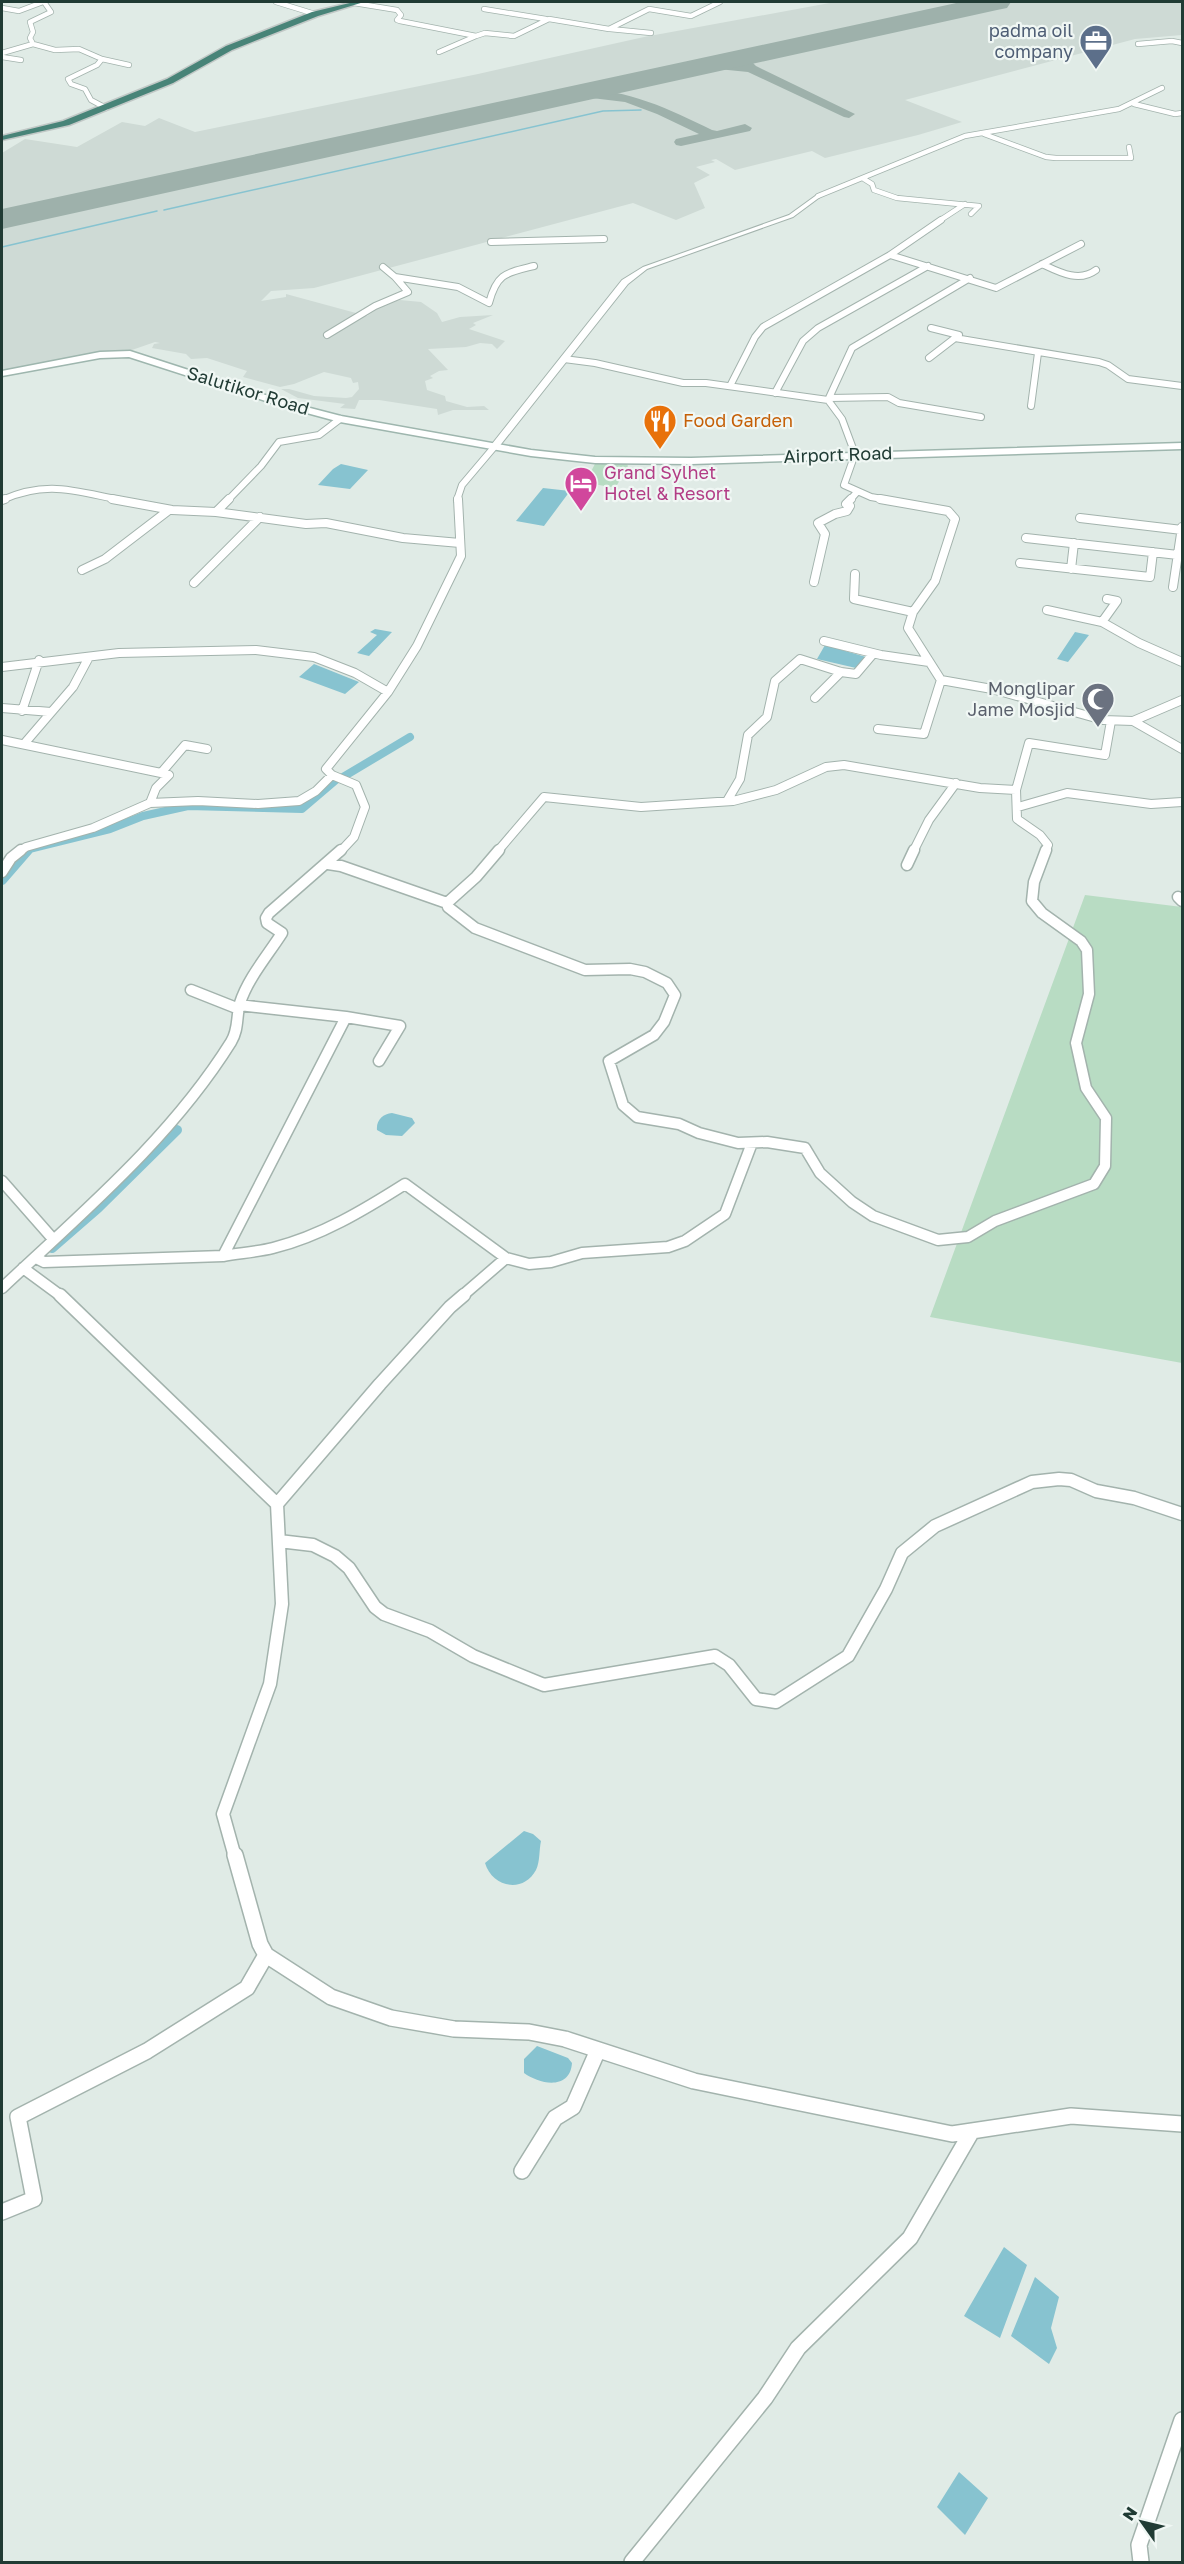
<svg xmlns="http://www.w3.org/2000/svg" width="1184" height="2564" viewBox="0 0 1184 2564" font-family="'Golos Text',sans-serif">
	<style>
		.built { fill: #cedad5 }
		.green { fill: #b8dcc3 }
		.water { fill: #87c3d0 }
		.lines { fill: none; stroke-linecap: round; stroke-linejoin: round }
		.stream { stroke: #87c3d0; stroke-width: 1.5 }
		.canal-far1 { stroke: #87c3d0; stroke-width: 8 }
		.canal { stroke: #87c3d0; stroke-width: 10 }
		.taxiway { fill: #9eb1ab; fill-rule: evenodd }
		.runway { fill: #9eb1ab; fill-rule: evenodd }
		.minor-far5-casing { stroke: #a3b3ad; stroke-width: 6 }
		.minor-far4-casing { stroke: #a3b3ad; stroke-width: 8 }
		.minor-far3-casing { stroke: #a3b3ad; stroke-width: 10 }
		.minor-far2-casing { stroke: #a3b3ad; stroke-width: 13 }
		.minor-far1-casing { stroke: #a3b3ad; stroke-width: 15 }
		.minor-casing { stroke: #a3b3ad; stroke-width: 18 }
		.tertiary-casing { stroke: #a3b3ad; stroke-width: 2 }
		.secondary-casing { stroke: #9eb6ae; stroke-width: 3 }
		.trunk-casing { stroke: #c1c8c6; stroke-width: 3 }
		.minor-far5 { stroke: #fff; stroke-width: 4.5 }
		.minor-far4 { stroke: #fff; stroke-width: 6 }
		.minor-far3 { stroke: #fff; stroke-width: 8 }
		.minor-far2 { stroke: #fff; stroke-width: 10 }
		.minor-far1 { stroke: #fff; stroke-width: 12 }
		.minor { stroke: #fff; stroke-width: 15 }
		.tertiary { fill: #fff; fill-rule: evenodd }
		.secondary { fill: #fff; fill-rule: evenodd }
		.trunk { fill: #488478; fill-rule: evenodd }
		.labels { text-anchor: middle; stroke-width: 4.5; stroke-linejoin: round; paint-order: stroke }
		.far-service-label { font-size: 18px; fill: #4e5e75; stroke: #f0f7f4; text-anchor: end }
		.far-street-label { font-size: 18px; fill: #203b34; stroke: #f0f7f4 }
		.far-food-label { font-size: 18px; fill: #c56008; stroke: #f0f7f4; text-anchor: start }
		.far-hotel-label { font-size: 18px; fill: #b23c85; stroke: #f0f7f4; text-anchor: start }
		.far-worship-label { font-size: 18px; fill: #5b616d; stroke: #f0f7f4; text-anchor: end }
	</style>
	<rect width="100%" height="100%" fill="#e0ebe6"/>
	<path class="built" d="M835,2H1182V35L1135,39L905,100L962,122L918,135L825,158L812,151L735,170L716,159L711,160L715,162L696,167L710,175L694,183L705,208L676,220L633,203L314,288L271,291L261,301L286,297V294L367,316L386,303L400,300L421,302L437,313L442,322L460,317L493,315L473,323L476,325L469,329L505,341L497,349L492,344L480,343L466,347L428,349L448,370L439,371L430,376L433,378L425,381L427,390L445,396L446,401L467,407L484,406L489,410H453L438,415L437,409L379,400H359L355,409L340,408L345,404L298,398L281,389H289L314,396L346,398L352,397L359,389L358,382L353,383L351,378L324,372L294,384L280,387L243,377L247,371L207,358L191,359L186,354L152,348L154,344L160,343L155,342L129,351L96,354L2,372V153L25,139L77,147L122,122L145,126L159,118L195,132L478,74L644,37Z"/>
	<path class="green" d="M596,462L626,463L628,466L617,485L610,487L588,483L586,481Z
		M1085,895L1182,907V1363L930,1317Z"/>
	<path class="water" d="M341,464L368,470L350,489L318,485L333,469Z
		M543,488L570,491L544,526L516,521Z
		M375,629L392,632L369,656L357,653L377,635L370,632Z
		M1075,632L1089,635L1068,662L1057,659Z
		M825,645L866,657L856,668L817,659Z
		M314,664L359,682L345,694L299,677Z
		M392,1113L412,1118L415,1123L402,1136L386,1135L377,1130C376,1120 383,1114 392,1113Z
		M524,1831L533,1834L541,1841C539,1850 540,1862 536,1870C523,1894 492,1887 485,1863Z
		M537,2046L568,2058L572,2063C570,2091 539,2084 524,2073V2059Z
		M1004,2247L1027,2265L1000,2338L964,2316Z
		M1035,2277L1059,2297L1051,2328L1057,2348L1049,2364L1011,2336Z
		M959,2472L988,2498L965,2535L937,2507Z"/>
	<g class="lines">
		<path class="stream" d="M164,210L603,111L641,110
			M2,247L157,211"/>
		<path class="canal-far1" d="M343,777L410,737
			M26,852L29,849L110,829L143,816L188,806L302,809L336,780"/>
		<path class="canal" d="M2,880L28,850
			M52,1248L98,1208L177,1130"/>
		<path class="taxiway" d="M957,2H969L959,13H951L949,11Z
			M754,51L760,55L753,63L756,66L855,114L849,118L844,117L748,72L708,68L702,64L708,60L741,63L750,52Z
			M579,89C628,89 669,109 712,130L717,131L745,124L752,128L750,131L681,146L676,145L674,142L676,139L699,134L657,114L625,102L575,96L573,93Z"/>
		<path class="runway" d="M961,2H1011L1007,8L997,10L2,229V209Z"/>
		<defs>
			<path id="minor-far5" d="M276,2L315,14
				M354,3L397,10L401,15L397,20L400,21L476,36L485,33L514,36L549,19L609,29L649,9L691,16L720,2
				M2,8L19,11L43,2
				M484,9L546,19
				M610,29L651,33
				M33,44L55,50L79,49L102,59L97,65L68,79L71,84L85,89L91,100L106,108
				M1138,44L1172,41L1182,43
				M439,52L476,36
				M2,53L33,44L30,38L33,32L30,22L51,12L44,2
				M2,57L21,60
				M102,59L129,65
				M1134,104L1175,114L1182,113
				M984,134L1046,157L1056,158H1131L1129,147
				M864,179L872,184L874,190L897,198L979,206L971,214
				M818,196L965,136L1119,109L1162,88
				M939,221L965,204"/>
			<path id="minor-far4" d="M491,242L604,239
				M890,255L996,288L1081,244
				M1042,264C1059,272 1079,283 1096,270
				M383,267L395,277L458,287L489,303C497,273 506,273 534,266
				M931,328L959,335L955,338L1099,362L1108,365L1128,379L1182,386
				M327,335L375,306L408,292L395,277
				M929,358L955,338
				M564,359L595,363L683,383H706L828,400
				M730,386L755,337L763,327L890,255L941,220
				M775,393L803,341L818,328L928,266
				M829,398L888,397L899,403L981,417
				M1031,406L1038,353
				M2,500C47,480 74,491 120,500
				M228,500L261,466L279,442L319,435L340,419
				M457,500L462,485L495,446
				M850,500L857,492
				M888,500L871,497L844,485L855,454L842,419L828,400L852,348L970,278"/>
			<path id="minor-far3" d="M112,499L172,510L216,512
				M229,499L216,512L306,524L326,523L403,538L460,543
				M880,499L948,511L955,519L935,581L913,612L908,628L941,680L992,689L1103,720L1133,721L1182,700
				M2,500L5,499
				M1080,518L1182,530
				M1026,538L1178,555
				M1020,563L1150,577L1153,552
				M1071,569L1074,543
				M82,570L105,559L169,510
				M855,574L854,599L913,612
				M814,582L825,534L818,523L835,514L847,511L850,506L846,504L851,499
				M194,583L260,517
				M1173,587L1182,527
				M1107,599L1117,601L1102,622L1139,643L1182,662
				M1047,610L1102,622
				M824,641L881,655L929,662
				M2,667L119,653L256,650L314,657L355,673L388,692
				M815,698L841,672
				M2,708L51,712
				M22,711L39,660
				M1133,721L1182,749
				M878,729L924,734L941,680
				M2,740L161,773
				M24,744L73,687L89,657
				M1016,790L1017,819L1040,835L1048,845L1045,852
				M1016,790L1029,743L1105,755L1111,721
				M727,801L740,779L748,735L767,717L775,681L800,659L841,672L856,674L873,654
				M150,803L198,801L258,804L299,801L316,791L332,775
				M1018,807L1067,793L1151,804L1182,802
				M19,852L26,847L93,828L150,803L156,788L169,775L161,773L185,745L207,749
				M340,852L354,837L365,807L356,785L332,775L326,769L388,692L417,646L461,556L458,499
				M497,852L544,797L641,807L733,801L776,790L826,767L844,765L980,788L1016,790
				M913,852L929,820L956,783"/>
			<path id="minor-far2" d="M499,850L476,877L447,903L448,907L475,928L585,970L630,969L645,972L667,983L675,995L664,1022L654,1035L609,1061L623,1105L637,1117L679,1124L699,1133L738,1143L767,1142L805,1148L820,1173L852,1202L873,1216L938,1240L968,1237L995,1221L1094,1184L1105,1166L1106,1118L1086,1088L1076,1043L1089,994L1087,950L1081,941L1042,913L1032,901L1034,882L1046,850
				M328,864L341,866L447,903
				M907,865L914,850
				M2,872L11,858L21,850
				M1178,897L1182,901
				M191,990L239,1009
				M239,1005L346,1017L400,1026L379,1061
				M2,1181L53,1239
				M223,1256C240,1253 257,1252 273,1248C321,1236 364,1210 405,1184L506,1258
				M36,1258L44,1262L223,1256L346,1017
				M23,1268L61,1296
				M2,1288C84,1211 171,1138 231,1042C239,1029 236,1017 240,1003C248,978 268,955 282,933L267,923L266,918L269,913L341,850
				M462,1296L506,1258L529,1264L551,1262L582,1253L668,1247L685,1241L725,1214L752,1143"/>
			<path id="minor-far1" d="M60,1295L277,1504L282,1604L270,1684L223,1814L235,1857
				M277,1504L380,1384L450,1307L464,1295
				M279,1541L313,1545L335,1556L349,1568L375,1607L384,1614L430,1631L473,1656L544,1685L715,1656L729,1665L756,1699L776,1702L848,1656L886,1589L902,1553L935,1526L1032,1482L1059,1479L1071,1480L1096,1491L1134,1498L1182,1514"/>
			<path id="minor" d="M235,1855L260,1944L266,1955L331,1997L391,2018L454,2029L529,2032L565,2039L694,2081L952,2134L1071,2116L1182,2124
				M522,2171L555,2118L573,2107L598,2050
				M2,2212L34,2199L18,2117L147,2051L247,1988L266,1955
				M632,2562L765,2398L798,2348L910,2238L972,2131
				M1141,2562L1139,2545L1182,2420"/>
			<path id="tertiary" d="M818,194L820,197L793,217L647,269L628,284L498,448H492V444L622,280L643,267L789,215Z"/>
			<path id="secondary" d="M130,351L287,402L341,416L531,450L595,457L691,458L1182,443V449L691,464L595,463L531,456L340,422L281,406L129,357L100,358L2,376V371L100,352Z"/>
			<path id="trunk" d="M354,2H364L318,16L232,50L173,83L69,125L2,140V136L63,121L167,79L226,46L312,12Z"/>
		</defs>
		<use href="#minor-far5" class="minor-far5-casing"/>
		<use href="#minor-far4" class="minor-far4-casing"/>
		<use href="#minor-far3" class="minor-far3-casing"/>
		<use href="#minor-far2" class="minor-far2-casing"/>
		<use href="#minor-far1" class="minor-far1-casing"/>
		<use href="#minor" class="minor-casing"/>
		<use href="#tertiary" class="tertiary-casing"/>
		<use href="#secondary" class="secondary-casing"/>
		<use href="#trunk" class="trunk-casing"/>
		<use href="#minor-far5" class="minor-far5"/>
		<use href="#minor-far4" class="minor-far4"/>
		<use href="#minor-far3" class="minor-far3"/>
		<use href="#minor-far2" class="minor-far2"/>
		<use href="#minor-far1" class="minor-far1"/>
		<use href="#minor" class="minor"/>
		<use href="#tertiary" class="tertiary"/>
		<use href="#secondary" class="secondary"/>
		<use href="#trunk" class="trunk"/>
	</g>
	<defs>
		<symbol id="office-pin" viewBox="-11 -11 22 30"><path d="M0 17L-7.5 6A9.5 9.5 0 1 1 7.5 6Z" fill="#5c6f8a" stroke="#f0f7f4"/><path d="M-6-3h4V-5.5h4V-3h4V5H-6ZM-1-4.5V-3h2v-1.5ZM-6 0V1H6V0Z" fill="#fff"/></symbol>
		<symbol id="restaurant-pin" viewBox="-11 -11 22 30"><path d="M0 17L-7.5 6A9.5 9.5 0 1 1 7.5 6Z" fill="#e8710a" stroke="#f0f7f4"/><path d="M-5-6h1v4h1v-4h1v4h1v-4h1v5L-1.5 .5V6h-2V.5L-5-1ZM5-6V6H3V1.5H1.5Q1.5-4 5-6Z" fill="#fff"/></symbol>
		<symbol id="hotel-pin" viewBox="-11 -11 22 30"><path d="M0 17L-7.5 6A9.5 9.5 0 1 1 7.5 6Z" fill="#d1479c" stroke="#f0f7f4"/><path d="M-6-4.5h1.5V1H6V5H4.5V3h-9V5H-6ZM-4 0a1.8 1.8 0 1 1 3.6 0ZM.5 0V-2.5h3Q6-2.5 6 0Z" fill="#fff"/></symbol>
		<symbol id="mosque-pin" viewBox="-11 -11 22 30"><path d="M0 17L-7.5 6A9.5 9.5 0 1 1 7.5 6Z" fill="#6b7280" stroke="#f0f7f4"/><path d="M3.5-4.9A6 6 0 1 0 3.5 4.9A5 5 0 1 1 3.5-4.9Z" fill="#fff"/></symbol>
	</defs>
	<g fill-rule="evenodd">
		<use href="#office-pin" x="1077" y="22" width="38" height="52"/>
		<use href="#restaurant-pin" x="641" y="402" width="38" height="52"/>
		<use href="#hotel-pin" x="562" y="464" width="38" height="52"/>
		<use href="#mosque-pin" x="1079" y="680" width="38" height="52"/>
	</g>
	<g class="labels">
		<g class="far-service-label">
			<text x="1073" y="37">padma oil<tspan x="1073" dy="21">company</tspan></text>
		</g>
		<g class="far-street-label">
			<text transform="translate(248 391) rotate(17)" y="6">Salutikor Road</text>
			<text transform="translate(838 455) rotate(-2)" y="6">Airport Road</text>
		</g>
		<g class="far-food-label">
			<text x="683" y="427">Food Garden</text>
		</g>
		<g class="far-hotel-label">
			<text x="604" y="479">Grand Sylhet<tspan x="604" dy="21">Hotel &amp; Resort</tspan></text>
		</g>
		<g class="far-worship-label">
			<text x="1075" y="695">Monglipar<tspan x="1075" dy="21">Jame Mosjid</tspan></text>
		</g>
	</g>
	<rect width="1184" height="2564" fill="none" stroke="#203b34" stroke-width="6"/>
	<g transform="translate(1142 2522) rotate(304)" stroke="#f0f7f4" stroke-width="4.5" paint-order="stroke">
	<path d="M0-4.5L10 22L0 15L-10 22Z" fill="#203b34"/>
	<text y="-9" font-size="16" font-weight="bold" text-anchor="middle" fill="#203b34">N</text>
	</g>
</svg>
